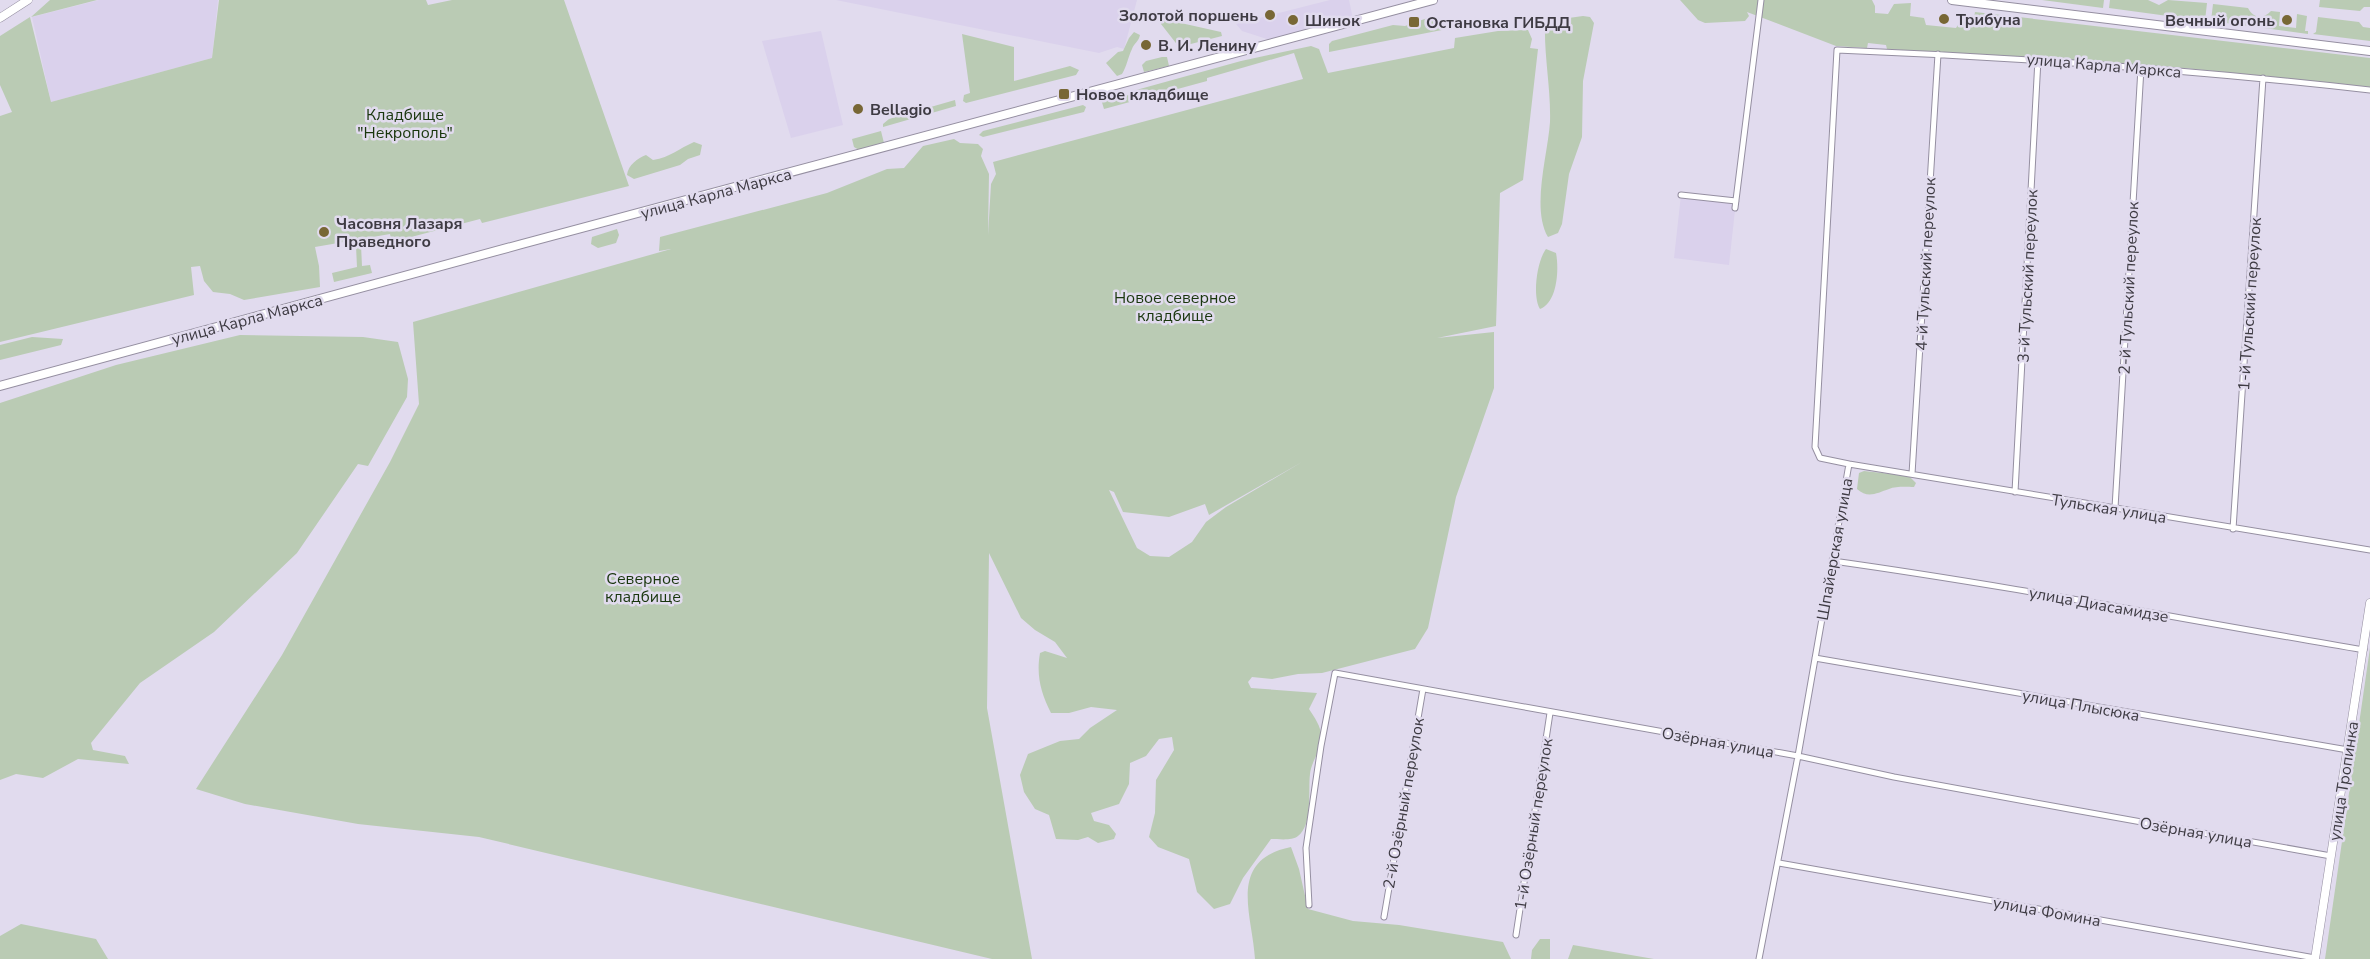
<svg xmlns="http://www.w3.org/2000/svg" width="2370" height="959" viewBox="0 0 2370 959" font-family="'Nunito Sans',sans-serif">
	<style>
		.built { fill: #dad1ec }
		.green { fill: #bacbb4; fill-rule: evenodd }
		.lines { fill: none; stroke-linecap: round; stroke-linejoin: round }
		.minor-casing { stroke: #958fa1; stroke-width: 7 }
		.secondary-casing { stroke: #958fa1; stroke-width: 9 }
		.primary-casing { stroke: #958fa1; stroke-width: 10 }
		.minor { stroke: #fff; stroke-width: 5 }
		.secondary { stroke: #fff; stroke-width: 8 }
		.primary { stroke: #fff; stroke-width: 8 }
		.poi-dot { fill: #786735; stroke: #e1dbee; stroke-width: 2 }
		.labels { text-anchor: middle; stroke-width: 5; stroke-linejoin: round; paint-order: stroke }
		.poi-label { font-size: 16px; font-weight: bold; fill: #3e3b43; stroke: #e1dbee; text-anchor: start }
		.street-label { font-size: 16px; fill: #3e3b43; stroke: #e1dbee }
		.park-label { font-size: 16px; fill: #19360d; stroke: #e1dbee }
	</style>
	<rect width="100%" height="100%" fill="#e1dbee"/>
	<path class="built" d="M99,0H218L212,58L51,102L32,17Z
		M836,0H1137L1124,49L1117,47L1099,53Z
		M1330,0H1349L1353,19L1270,40L1242,31L1236,24Z
		M821,31L843,125L791,138L762,41Z
		M1681,195L1736,201L1729,265L1674,258Z"/>
	<path class="green" d="M50,0H97L31,17Z
		M219,0H426L428,5L452,0H564L629,186L482,223L480,219L392,242L390,234L315,247L319,266L320,287L244,300L230,294L213,292L204,281L200,266L191,267L194,295L0,342V116L12,112L0,85V36L30,17L51,102L212,58Z
		M1680,0H1872L1875,6V13L1888,14L1894,4L1911,3L1910,16L1924,18L1926,25L1956,28L1959,23L1973,24L1975,12L2370,58V87L2184,68L1887,49L1886,45L1868,43L1867,48L1836,46L1747,12L1749,16L1745,21L1705,23L1698,20Z
		M2042,0H2104L2103,8Z
		M2110,0H2148L2159,5L2168,0L2207,3L2205,21L2109,8Z
		M2320,0H2370V7H2364L2360,11L2319,7Z
		M2213,4L2248,8C2253,18 2263,20 2271,11L2280,12L2279,26L2296,28L2297,14L2307,16L2305,31H2308V34L2211,21Z
		M1433,16L1439,18L1442,30L1329,52V44L1332,41L1393,25L1405,26Z
		M1583,16L1590,17L1594,23L1583,81L1582,137L1569,174L1562,224L1558,233L1548,237C1531,208 1548,154 1550,122C1551,89 1544,57 1545,24L1547,21Z
		M2318,17L2359,22L2363,27L2370,28V41L2313,34L2316,32Z
		M1163,19L1221,32L1222,36L1179,47L1161,24Z
		M1528,30L1532,39L1530,48L1538,49L1523,180L1500,193L1496,326L1437,338L1494,332V388L1456,497L1428,628L1415,649L1322,673L1298,674L1272,679L1252,677L1248,682L1251,688L1317,693L1309,709C1315,718 1322,728 1321,738C1321,751 1311,762 1310,774C1308,790 1313,825 1298,836C1292,841 1279,839 1271,839L1243,878L1230,904L1214,909L1197,892L1189,859L1158,847L1149,837L1155,813L1156,780L1174,750L1172,737L1159,739L1146,756L1130,763L1129,784L1119,804L1091,813L1094,821L1109,825L1116,834L1114,839L1098,843L1088,837L1078,840L1056,839L1049,815L1035,809L1024,792L1020,775L1028,754L1060,741L1079,739L1090,728L1117,710L1091,707L1069,713H1051C1041,693 1036,676 1040,653L1045,651L1067,658L1055,642L1035,630L1021,618L989,553L987,708L1032,959H992L479,837L358,824L245,804L196,789L282,655L390,462L419,404L413,322L671,249L659,251L660,237L827,193L887,169L904,168L923,146L954,139L960,143L978,144L983,149L981,156L989,174L988,235L991,184L996,174L993,162L1303,79L1294,53L1207,78V81L1104,109L1101,99L1114,96L1115,98L1129,95V92L1241,61L1311,46L1319,49L1328,73L1454,48L1455,38L1498,31ZM1302,462L1226,507L1206,522L1192,542L1169,557L1150,556L1137,548L1109,490L1114,492L1123,512L1169,517L1205,504L1209,515Z
		M1134,32L1140,35C1138,43 1134,43 1132,49C1128,57 1127,66 1122,74L1117,76L1106,63L1118,52L1123,51L1129,38Z
		M962,34L1014,47V81L1070,66L1079,70L1076,75L966,103L963,101L964,95L970,93Z
		M1162,57H1167L1169,66L1144,72L1142,65L1146,61Z
		M955,100L956,106L883,127V124L889,119Z
		M1083,105L1086,107L1084,112L983,137L979,135L983,131Z
		M881,131L884,143L859,150L854,147L852,139Z
		M694,142L702,145L700,155L688,159L680,165L634,179L627,175C628,165 638,158 646,155L653,160C671,157 678,149 694,142Z
		M617,229L619,235L616,243L598,248L591,244L592,237Z
		M361,245L362,266L370,265L372,273L334,282L332,273L357,267L356,246Z
		M1546,249L1556,253C1559,268 1558,302 1540,309C1532,296 1537,261 1546,249Z
		M240,335L363,337L398,342L408,379L407,397L368,466L358,464L297,553L214,632L140,683L91,743L93,750L125,756L129,764L78,759L43,778L16,774L0,780V403L116,365Z
		M32,337L63,339L61,345L0,360V345Z
		M1864,471L1909,476L1916,483L1914,487C1907,487 1896,486 1889,489C1877,493 1868,499 1857,489L1859,473Z
		M2370,648V959H2325Z
		M1291,847L1299,869L1308,909L1353,921L1399,925L1503,942L1511,959H1255C1252,913 1227,860 1291,847Z
		M21,924L96,939L108,959H0V936Z
		M1540,939H1550V959H1531L1532,950Z
		M1573,945L1654,959H1568Z"/>
	<g class="lines">
		<defs>
			<path id="minor" d="M1681,195L1736,201
				M1735,208L1761,0
				M1849,464L2370,550
				M1912,474L1938,54
				M2015,492L2038,59
				M2115,508L2141,68
				M2233,529L2263,78
				M1833,561C2011,586 2187,620 2364,650
				M1815,658L2348,750
				M1779,863L2315,958
				M1309,905L1306,848L1321,746L1335,673L1798,756L1894,777L2069,809L2331,856
				M1384,917L1423,689
				M1516,935L1550,713
				M1759,959L1798,756L1849,464L1820,458L1815,447L1837,50C2015,57 2193,70 2370,90"/>
			<path id="secondary" d="M0,18L28,0
				M2315,959L2370,603"/>
			<path id="primary" d="M1952,0L2370,51
				M0,386L522,244L1433,0"/>
		</defs>
		<use href="#minor" class="minor-casing"/>
		<use href="#secondary" class="secondary-casing"/>
		<use href="#primary" class="primary-casing"/>
		<use href="#minor" class="minor"/>
		<use href="#secondary" class="secondary"/>
		<use href="#primary" class="primary"/>
	</g>
	<g class="poi-dot">
		<circle cx="1270" cy="15" r="6"/>
		<circle cx="1944" cy="19" r="6"/>
		<circle cx="1293" cy="20" r="6"/>
		<circle cx="2287" cy="20" r="6"/>
		<rect x="1408" y="16" width="12" height="12" rx="3"/>
		<circle cx="1146" cy="45" r="6"/>
		<rect x="1058" y="88" width="12" height="12" rx="3"/>
		<circle cx="858" cy="109" r="6"/>
		<circle cx="324" cy="232" r="6"/>
	</g>
	<g class="labels">
		<g class="poi-label">
			<text x="1258" y="21" text-anchor="end">Золотой поршень</text>
			<text x="1956" y="25">Трибуна</text>
			<text x="1305" y="26">Шинок</text>
			<text x="2275" y="26" text-anchor="end">Вечный огонь</text>
			<text x="1426" y="28">Остановка ГИБДД</text>
			<text x="1158" y="51">В. И. Ленину</text>
			<text x="1076" y="100">Новое кладбище</text>
			<text x="870" y="115">Bellagio</text>
			<text x="336" y="229">Часовня Лазаря<tspan x="336" dy="18">Праведного</tspan></text>
		</g>
		<g class="street-label">
			<text transform="translate(2104 65) rotate(5)" y="6">улица Карла Маркса</text>
			<text transform="translate(716 193) rotate(-15)" y="6">улица Карла Маркса</text>
			<text transform="translate(1925 264) rotate(-87)" y="6">4-й Тульский переулок</text>
			<text transform="translate(2027 276) rotate(-87)" y="6">3-й Тульский переулок</text>
			<text transform="translate(2128 288) rotate(-87)" y="6">2-й Тульский переулок</text>
			<text transform="translate(2249 304) rotate(-86)" y="6">1-й Тульский переулок</text>
			<text transform="translate(247 319) rotate(-15)" y="6">улица Карла Маркса</text>
			<text transform="translate(2109 508) rotate(9)" y="6">Тульская улица</text>
			<text transform="translate(1834 549) rotate(-80)" y="6">Шпайерская улица</text>
			<text transform="translate(2099 604) rotate(10)" y="6">улица Диасамидзе</text>
			<text transform="translate(2081 705) rotate(10)" y="6">улица Плысюка</text>
			<text transform="translate(1718 742) rotate(10)" y="6">Озёрная улица</text>
			<text transform="translate(2343 781) rotate(-81)" y="6">улица Тропинка</text>
			<text transform="translate(1403 803) rotate(-80)" y="6">2-й Озёрный переулок</text>
			<text transform="translate(1533 824) rotate(-81)" y="6">1-й Озёрный переулок</text>
			<text transform="translate(2196 832) rotate(10)" y="6">Озёрная улица</text>
			<text transform="translate(2047 911) rotate(10)" y="6">улица Фомина</text>
		</g>
		<g class="park-label">
			<text x="405" y="120">Кладбище<tspan x="405" dy="18">"Некрополь"</tspan></text>
			<text x="1175" y="303">Новое северное<tspan x="1175" dy="18">кладбище</tspan></text>
			<text x="643" y="584">Северное<tspan x="643" dy="18">кладбище</tspan></text>
		</g>
	</g>
</svg>
